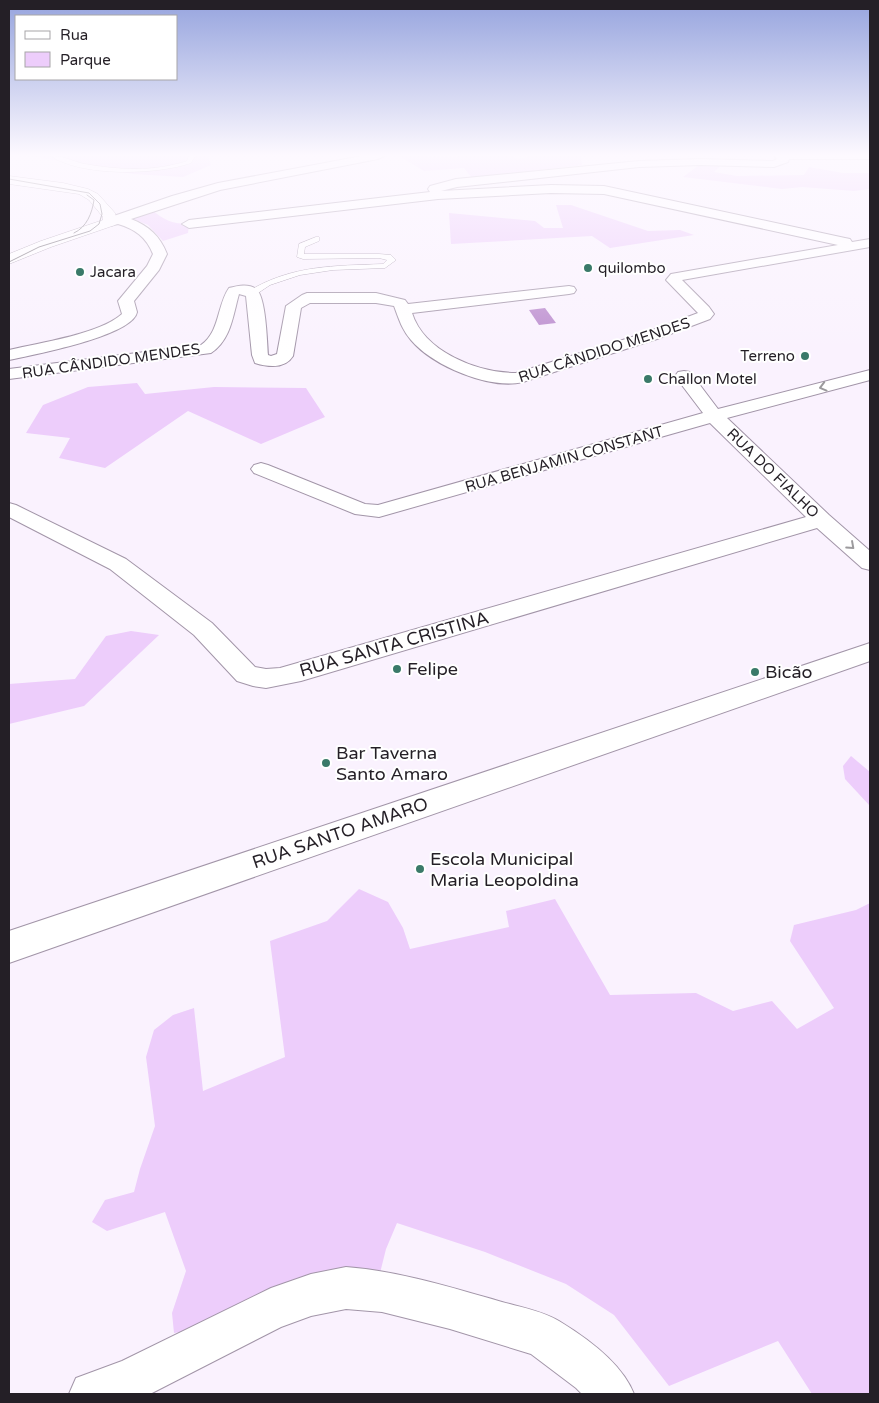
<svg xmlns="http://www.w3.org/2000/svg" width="879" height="1403" viewBox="0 0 879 1403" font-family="'Varela Round',sans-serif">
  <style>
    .green { fill: #edcdfb }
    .water { fill: #bb8cce }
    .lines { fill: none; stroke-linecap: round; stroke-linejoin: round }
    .lane-casing { stroke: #a295a8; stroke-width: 1 }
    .street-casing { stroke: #a295a8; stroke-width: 2 }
    .secondary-casing { stroke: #a295a8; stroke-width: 1 }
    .lane { fill: #fff; fill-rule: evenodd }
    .street { fill: #fff; fill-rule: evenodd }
    .secondary { fill: #fff; fill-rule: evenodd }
    .tram { stroke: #77717a; stroke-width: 1 }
    .oneway { stroke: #9c9a9d }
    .poi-dot { fill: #3a7a69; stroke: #fff; stroke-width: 2 }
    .labels { text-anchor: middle; stroke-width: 4; stroke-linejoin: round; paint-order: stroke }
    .far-poi-label { font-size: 15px; fill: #241f26; stroke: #fff; text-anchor: start }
    .far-street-label { font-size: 15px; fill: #241f26; stroke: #fff }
    .street-label { font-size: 18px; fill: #241f26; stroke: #fff }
    .poi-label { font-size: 18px; fill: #241f26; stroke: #fff; text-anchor: start }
  </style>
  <rect width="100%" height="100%" fill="#faf2fe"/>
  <!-- green -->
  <g class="green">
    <path d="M31 156H208L211 165 183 177 133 174Z"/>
    <path d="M399 156 458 157V156H510L518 159 532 156H581L582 165 472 178 464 168 424 171Z"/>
    <path d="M699 165 720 166 714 172 737 176 804 175 809 167 843 173H870V189L854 191 802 187 782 189 683 177Z"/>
    <path d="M556 205H571L648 231 680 230 694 235 610 248 592 236 451 244 449 213 535 221 544 228H563Z"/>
    <path d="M151 209C163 220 173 224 189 224L188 233 163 241 148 225 128 217Z"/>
    <path d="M137 383 145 394 214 387 306 388 325 417 261 444 188 411 105 468 59 458 70 438 26 433 43 405 88 387Z"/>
    <path d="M131 631 159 635 84 706 9 724V684L75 679 106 636Z"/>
    <path d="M851 756 870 772V806L845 779 843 766Z"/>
    <path d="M359 889 388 902 403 928 410 949 509 927 506 911 555 899 610 995 696 993 733 1011 772 1001 797 1029 834 1008 790 941 794 925 856 910 870 903 869 1394H812L778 1341 669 1386 614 1315 566 1284 485 1252 397 1223 386 1249 379 1277 192 1330 174 1333 172 1313 186 1271 165 1212 107 1231 92 1222 105 1200 134 1192 140 1169 155 1126 146 1057 154 1030 173 1015 194 1008 203 1091 285 1057 270 941 327 921Z"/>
  </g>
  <!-- water -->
  <path class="water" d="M545 308 556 323 539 325 529 310Z"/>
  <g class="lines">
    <defs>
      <g id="lane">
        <path d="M51 156C62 155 74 162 85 164 118 170 154 172 187 161L189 156H195L191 163C157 175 81 177 51 156Z"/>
        <path d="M316 237H319V241L305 247 304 254H379L391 255 396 260 385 268 333 270 300 275 270 285 255 295H249V291C292 265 334 266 383 264L387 260 379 258 303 259 297 257 299 244Z"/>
      </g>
      <g id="street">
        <path d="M362 156H384L378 159 220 190 131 219C149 226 160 236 167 254L159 270 134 301 137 312C133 336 32 355 9 360V350C39 343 100 334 122 314L118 301 147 266 153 254C146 237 135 229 118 224L110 226 105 225 103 222 105 219 172 196 218 183Z"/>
        <path d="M774 156H870V159H789L788 162 774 167 701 165 639 167 457 187 441 191 551 185 604 186 845 238 850 239 852 242 870 239V247L682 280 709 307 714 314 710 319 657 339 523 382C490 390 433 366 411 340 402 330 399 319 394 306L376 303H310L301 308 293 356C285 369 268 367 255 363L252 355 246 296 239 294C233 315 231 340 211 353L9 379V369L201 345C220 332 217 305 229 288 237 286 248 283 256 289 266 296 267 342 268 355L271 356 277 354 286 306 302 295 307 293H376L405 300 408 304 569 286 574 287 576 290 574 293 569 294 412 313C424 352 478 373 516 373L645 333 698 313 666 280 671 274 838 245 604 194 551 193 438 199 189 228 182 224 189 220 430 192 428 189 430 186 456 179 639 161 701 159 773 161 777 159Z"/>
        <path d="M870 370V380L727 418 829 515 870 551V570L862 568 817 528 301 681 266 688 253 686 237 681 194 635 110 569 9 517V503L16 505 126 559 212 623 255 667 266 669 280 668 806 517 710 423 379 517 355 514 254 473 251 469 254 465 261 463 268 465 365 504 378 505 703 413 675 376 678 372 684 371 690 372 718 409Z"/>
        <path d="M870 643V661L9 963V931Z"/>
        <path d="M346 1267C399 1271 450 1287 502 1302 520 1307 542 1311 559 1321 587 1338 622 1363 634 1394H582L576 1388 531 1354 450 1329 382 1312 346 1309 311 1316 281 1327 150 1394H69L76 1378 122 1361 271 1288 311 1274Z"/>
      </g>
      <path id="secondary" d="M9 176 63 183 88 189 98 194 115 213 117 222 115 225 51 247 9 264V254L41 241 103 220V217L89 200 79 194 9 184Z"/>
    </defs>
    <!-- lane casing -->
    <use href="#lane" class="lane-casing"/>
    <!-- street casing -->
    <use href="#street" class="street-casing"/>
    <!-- secondary casing -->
    <use href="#secondary" class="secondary-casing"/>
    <!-- lane -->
    <use href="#lane" class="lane"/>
    <!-- street -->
    <use href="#street" class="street"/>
    <!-- secondary -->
    <use href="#secondary" class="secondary"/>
    <!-- tram -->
    <g class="tram">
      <path d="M9 179 89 193 100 204 102 214 99 224 90 231 39 247 9 262"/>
      <path d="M74 233C87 227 92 213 94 200L87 195"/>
    </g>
  </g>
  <!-- one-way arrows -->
  <defs><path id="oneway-chevron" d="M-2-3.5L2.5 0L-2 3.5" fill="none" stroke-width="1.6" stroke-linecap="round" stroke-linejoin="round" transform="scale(1.25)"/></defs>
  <g class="oneway">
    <use href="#oneway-chevron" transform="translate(823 387) rotate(165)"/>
    <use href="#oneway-chevron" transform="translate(851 546) rotate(42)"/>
  </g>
  <!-- sky -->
  <linearGradient id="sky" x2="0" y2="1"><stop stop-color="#96a4de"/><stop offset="0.44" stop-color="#fdf9ff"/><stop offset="1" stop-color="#fdf9ff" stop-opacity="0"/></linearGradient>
  <rect width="879" height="352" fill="url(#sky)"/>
  <!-- markers -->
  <g class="poi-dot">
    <circle cx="588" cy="268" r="5"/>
    <circle cx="80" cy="272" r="5"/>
    <circle cx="805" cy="356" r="5"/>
    <circle cx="648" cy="379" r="5"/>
    <circle cx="397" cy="669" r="5"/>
    <circle cx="755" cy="672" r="5"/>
    <circle cx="326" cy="763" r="5"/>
    <circle cx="420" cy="869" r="5"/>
  </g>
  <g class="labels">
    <!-- far-poi labels -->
    <g class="far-poi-label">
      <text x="598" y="273">quilombo</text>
      <text x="90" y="277">Jacara</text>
      <text x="795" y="361" text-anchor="end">Terreno</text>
      <text x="658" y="384">Challon Motel</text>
    </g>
    <!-- far-street labels -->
    <g class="far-street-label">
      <text transform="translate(604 350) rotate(-18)" y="5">RUA CÂNDIDO MENDES</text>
      <text transform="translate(111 361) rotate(-8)" y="5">RUA CÂNDIDO MENDES</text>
      <text transform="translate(564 459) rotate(-16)" y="5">RUA BENJAMIN CONSTANT</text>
      <text transform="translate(773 473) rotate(44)" y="5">RUA DO FIALHO</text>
    </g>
    <!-- street labels -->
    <g class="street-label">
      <text transform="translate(394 644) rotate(-16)" y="6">RUA SANTA CRISTINA</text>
      <text transform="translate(340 833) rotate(-19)" y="6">RUA SANTO AMARO</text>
    </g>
    <!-- poi labels -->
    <g class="poi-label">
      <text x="407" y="675">Felipe</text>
      <text x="765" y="678">Bicão</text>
      <text x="336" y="759">Bar Taverna<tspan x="336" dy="21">Santo Amaro</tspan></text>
      <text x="430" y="865">Escola Municipal<tspan x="430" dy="21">Maria Leopoldina</tspan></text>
    </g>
  </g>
  <!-- border -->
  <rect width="879" height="1403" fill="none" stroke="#241f26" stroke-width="20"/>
  <!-- legend -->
  <rect x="15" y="15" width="162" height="65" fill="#ffffff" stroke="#a7a5a8"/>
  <rect x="25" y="31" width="25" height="8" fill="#ffffff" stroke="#a7a5a8"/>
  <text x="60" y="40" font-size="15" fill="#241f26">Rua</text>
  <rect x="25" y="52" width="25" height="15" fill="#edcdfb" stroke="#a7a5a8"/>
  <text x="60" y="65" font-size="15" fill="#241f26">Parque</text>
</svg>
